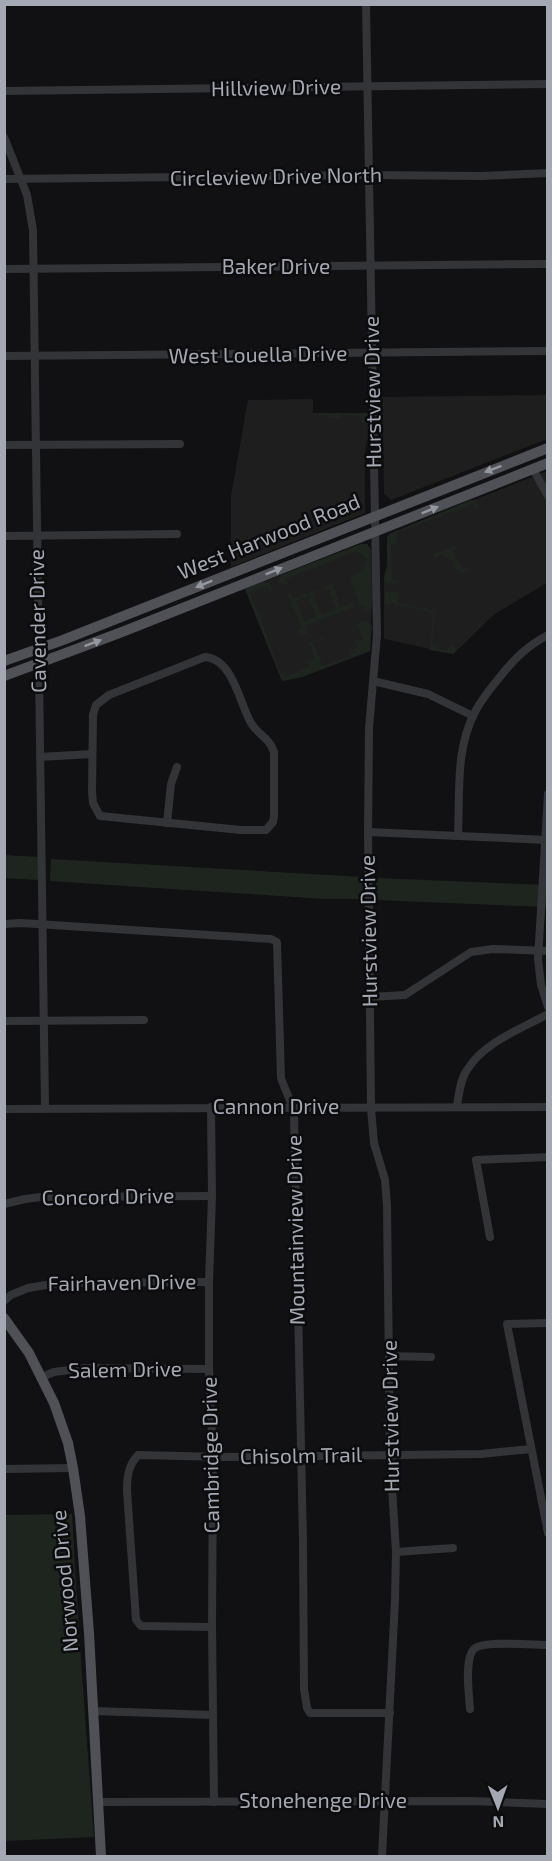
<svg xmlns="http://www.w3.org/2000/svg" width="552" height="1861" viewBox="0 0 552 1861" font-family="'Exo 2',sans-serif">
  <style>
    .built { fill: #1e1e1f }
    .green { fill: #1e251f }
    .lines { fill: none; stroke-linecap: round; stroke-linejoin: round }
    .minor { stroke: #333437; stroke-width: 8 }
    .major { stroke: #4f5156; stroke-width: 10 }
    .oneway { fill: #9397a0 }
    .labels { text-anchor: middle; stroke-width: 5; stroke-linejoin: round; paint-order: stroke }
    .street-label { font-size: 21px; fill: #a4a8b2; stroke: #0c0c0e }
  </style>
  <rect width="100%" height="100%" fill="#111113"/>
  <!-- built -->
  <g class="built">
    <path d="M547 395V439L391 500 384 494 382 397Z"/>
    <path d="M313 399V413H368V438L365 449V513L231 567V496L248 400Z"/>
    <path d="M547 471V583L494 614 453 654 384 639V579L387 566V537L389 534Z"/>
    <path d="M361 544H367L371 550 372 596 370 651 302 677 282 681 245 589Z"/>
  </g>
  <!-- green -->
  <g class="green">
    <path d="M313 413H368V421L362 423 361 417 342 414 340 419Z"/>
    <path d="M471 500 475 501 477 507H475L473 504 396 533 398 538 396 544H391L392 579 397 581 393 584 385 583 384 578 387 565V537L389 534Z"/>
    <path d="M361 544H367L371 550 372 607 366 612 363 605 360 606 350 577 363 571 367 559 362 554 354 552 291 577 286 579 287 584 280 585 278 582 281 575Z"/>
    <path d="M455 546V548L452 551 462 569 467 567 469 569 464 573 453 568 454 562 441 554 438 558 434 556V554Z"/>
    <path d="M264 581 270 584 272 591H270L267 586 251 592 252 600 258 612 269 609 259 613 280 673 285 671 287 676 310 667 308 662 315 659 309 643 323 637 324 639 313 643 318 656 322 659 320 660 322 666 351 656 350 651 357 647 353 638 358 641 363 639 357 624 366 620 372 626 370 651 302 677 282 681 245 589Z"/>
    <path d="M332 583 341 607 353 603 354 607 305 626 308 634 301 636 298 631 302 628 294 608H292L288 595H283L290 592 293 599 300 596 301 599 296 601 304 621 316 616 308 596 304 598 302 595 317 590 318 592 313 594 321 614 325 615 330 611 331 612 336 608 328 588 323 589 322 588Z"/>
    <path d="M536 589 494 614 453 654 430 650 433 613 391 603 390 605 386 604 384 602 386 592 397 591 399 593 397 603 425 609 429 606 428 610 435 611 432 643 437 645V649L446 651 449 646 453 645 456 649 458 648 479 627 477 622 481 625 494 613Z"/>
    <path d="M4 855 38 857V880L5 878Z"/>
    <path d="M51 859 363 877V899H325L50 881Z"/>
    <path d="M376 878 547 885V907L375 900Z"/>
    <path d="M72 1514 80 1646 94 1837 5 1841V1515Z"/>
  </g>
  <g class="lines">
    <!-- minor -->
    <g class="minor">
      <path d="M366 4 377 635 369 728 368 832 371 1108 374 1143 385 1180 387 1205 390 1455 396 1552 395 1600 382 1856"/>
      <path d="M4 91 548 84"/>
      <path d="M4 137 27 195 33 230 45 1109"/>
      <path d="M4 179 369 175 482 176 548 173"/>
      <path d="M4 269 548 264"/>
      <path d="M4 356 548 351"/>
      <path d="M4 445 180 444"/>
      <path d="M533 469 548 496"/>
      <path d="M4 536 177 534"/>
      <path d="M205 657C233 659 239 702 251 723 258 735 269 737 274 752V816L273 822 266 830H241L100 816 93 803 92 791 93 715 96 705 109 695Z"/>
      <path d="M373 681 428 694 473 716"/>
      <path d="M40 757 92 754"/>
      <path d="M548 794 538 959 541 985 548 1007"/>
      <path d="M167 823 171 784 177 767"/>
      <path d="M368 832 548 840"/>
      <path d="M458 836C460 796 455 749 475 712 481 700 490 689 499 678 514 659 527 646 548 635"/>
      <path d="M4 924 21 923 271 939 277 942 281 1078C285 1090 292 1102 294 1114L303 1542 304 1689 307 1708 310 1713H390"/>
      <path d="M370 997 405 995 471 952 493 949 548 951"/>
      <path d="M4 1021 144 1020"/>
      <path d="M457 1106C459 1094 460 1080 467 1070 484 1042 521 1029 548 1014"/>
      <path d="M211 1107 212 1196 209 1282V1369L213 1457 212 1627 214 1802"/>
      <path d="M4 1109 548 1107"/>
      <path d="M4 1204 25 1199 41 1197 212 1196"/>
      <path d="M490 1237 476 1160 548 1157"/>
      <path d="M4 1301 11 1295 28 1288 58 1283 209 1282"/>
      <path d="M548 1323 507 1324 548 1533"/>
      <path d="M389 1356 431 1357"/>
      <path d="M42 1377 54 1372 85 1368 209 1369"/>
      <path d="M4 1469 73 1468"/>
      <path d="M396 1552 453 1548"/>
      <path d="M212 1627 141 1626 136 1620 127 1491C127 1477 128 1466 138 1455L225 1457 481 1454 531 1449"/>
      <path d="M470 1709C469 1695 464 1659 474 1649 482 1640 534 1645 548 1645"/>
      <path d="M94 1711 213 1715"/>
      <path d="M99 1802 471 1801 548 1804"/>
    </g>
    <!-- major -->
    <g class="major">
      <path d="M4 661 63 640 548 448"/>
      <path d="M4 676 122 632 548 463"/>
      <path d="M4 1318 29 1353 54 1403 68 1443 73 1468 80 1516 89 1633 101 1856"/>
    </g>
  </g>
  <!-- one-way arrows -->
  <defs><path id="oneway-solid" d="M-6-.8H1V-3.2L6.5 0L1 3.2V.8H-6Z" transform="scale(1.5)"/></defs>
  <g class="oneway">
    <use href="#oneway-solid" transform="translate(493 469) rotate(159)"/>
    <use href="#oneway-solid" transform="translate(430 510) rotate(-22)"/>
    <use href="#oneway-solid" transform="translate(274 571) rotate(-22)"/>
    <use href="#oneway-solid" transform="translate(204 584) rotate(158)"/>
    <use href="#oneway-solid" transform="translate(93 643) rotate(-21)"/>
  </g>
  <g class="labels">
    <!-- street labels -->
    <g class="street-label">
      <text transform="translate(276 88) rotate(-1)" y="7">Hillview Drive</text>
      <text transform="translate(276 177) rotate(-1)" y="7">Circleview Drive North</text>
      <text x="276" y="274">Baker Drive</text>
      <text transform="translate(258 355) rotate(-1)" y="7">West Louella Drive</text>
      <text transform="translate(373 392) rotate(-91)" y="7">Hurstview Drive</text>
      <text transform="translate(269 537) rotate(-22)" y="7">West Harwood Road</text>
      <text transform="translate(38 621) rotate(-91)" y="7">Cavender Drive</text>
      <text transform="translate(369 931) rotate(-91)" y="7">Hurstview Drive</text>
      <text x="276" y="1114">Cannon Drive</text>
      <text transform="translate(108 1197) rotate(-1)" y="7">Concord Drive</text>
      <text transform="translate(296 1230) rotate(-91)" y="7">Mountainview Drive</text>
      <text transform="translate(122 1283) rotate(-1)" y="7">Fairhaven Drive</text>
      <text transform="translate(125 1370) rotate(-1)" y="7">Salem Drive</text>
      <text transform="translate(391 1416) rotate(-91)" y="7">Hurstview Drive</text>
      <text transform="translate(211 1455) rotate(-91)" y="7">Cambridge Drive</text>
      <text transform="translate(301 1456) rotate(-1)" y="7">Chisolm Trail</text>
      <text transform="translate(65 1581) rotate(-95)" y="7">Norwood Drive</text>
      <text x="323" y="1808">Stonehenge Drive</text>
    </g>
  </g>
  <!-- border -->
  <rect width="552" height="1861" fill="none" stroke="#a4a8b2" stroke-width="12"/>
  <!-- north arrow -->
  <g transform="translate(498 1807) rotate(179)" stroke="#0c0c0e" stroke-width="4.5" paint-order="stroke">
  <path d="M0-4.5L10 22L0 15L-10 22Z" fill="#a4a8b2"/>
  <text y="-9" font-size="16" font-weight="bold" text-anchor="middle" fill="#a4a8b2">N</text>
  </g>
</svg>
